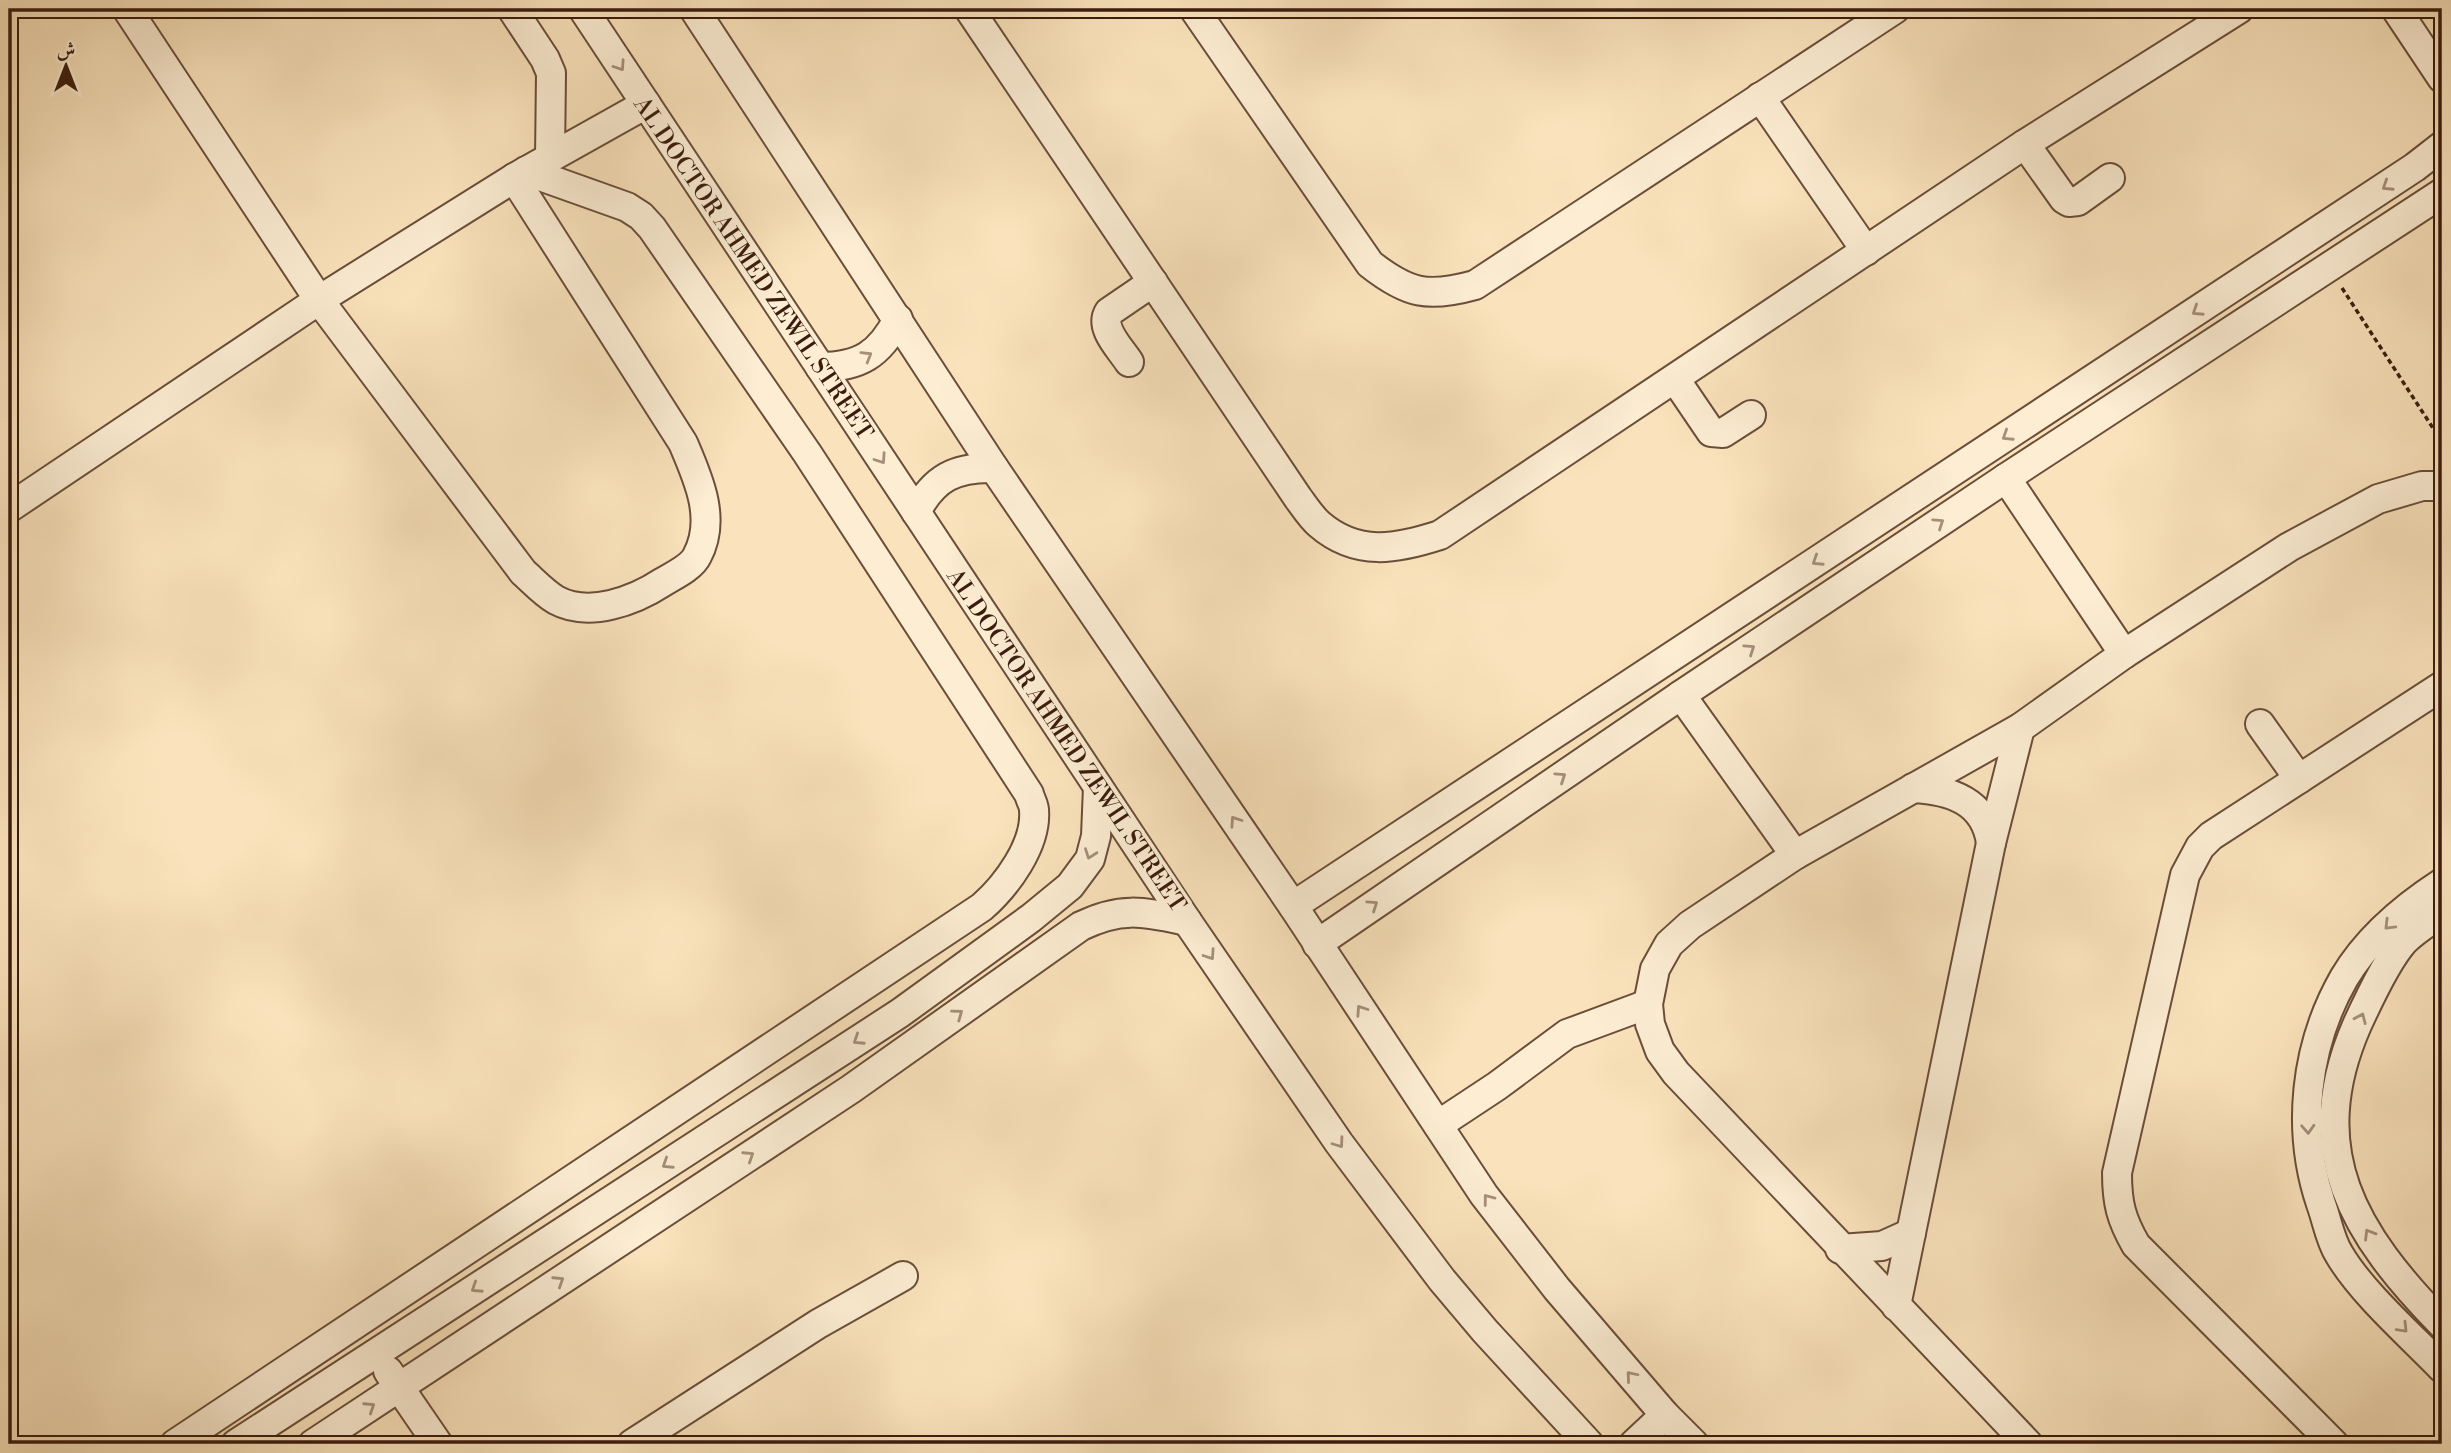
<svg xmlns="http://www.w3.org/2000/svg" width="2451" height="1453" viewBox="0 0 2451 1453" font-family="'Libre Bodoni',Amiri,serif">
  <style>
    .lines { fill: none; stroke-linecap: round; stroke-linejoin: round }
    .minor-casing { stroke: #6a4e3a; stroke-width: 32 }
    .path { stroke: #3a1c0f; stroke-width: 3.5; stroke-dasharray: 5 3.5; stroke-linecap: butt }
    .minor { stroke: #fcedd3; stroke-width: 28 }
    .oneway { stroke: #a58f7b }
    .labels { text-anchor: middle; stroke-width: 7; stroke-linejoin: round; paint-order: stroke }
    .street-label { font-size: 23px; fill: #3a1c0f; stroke: #fcedd3 }
  </style>
  <rect width="100%" height="100%" fill="#fae3bc"/>
  <filter id="stains"><feTurbulence type="fractalNoise" baseFrequency=".00286" numOctaves="4"/><feColorMatrix values="0 0 0 0 .2 0 0 0 0 .09 0 0 0 0 .02 0 0 0 .5 -.17"/></filter>
  <radialGradient id="worn" r=".72"><stop offset=".6" stop-color="#630" stop-opacity="0"/><stop offset="1" stop-color="#630" stop-opacity=".3"/></radialGradient>
  <g class="lines">
    <defs>
      <g id="minor">
        <path d="M127 9 319 300 523 572C533 581 544 593 556 600 589 618 634 601 663 582 673 576 692 567 697 556 717 519 698 478 683 443L514 178"/>
        <path d="M512 9 545 59 551 73 550 158"/>
        <path d="M583 9 1187 921 1339 1143 1442 1280 1485 1331 1589 1444"/>
        <path d="M694 9 994 468 1293 906 1484 1195 1557 1289 1665 1415 1694 1444"/>
        <path d="M969 9 1298 498C1304 506 1311 517 1319 524 1357 557 1397 549 1440 535L2025 144 2239 9"/>
        <path d="M1194 9 1370 264C1408 294 1428 298 1475 285L1895 9"/>
        <path d="M2396 9 2442 78"/>
        <path d="M1760 97 1866 251"/>
        <path d="M2025 144 2064 199 2069 202 2078 201 2110 178"/>
        <path d="M1129 362C1120 348 1099 328 1109 312L1153 282"/>
        <path d="M820 367C860 367 880 354 898 319"/>
        <path d="M1675 379 1711 432 1723 433 1751 415"/>
        <path d="M2006 478 2124 654"/>
        <path d="M9 508 319 300 514 178 646 104"/>
        <path d="M916 512C934 478 955 467 994 468"/>
        <path d="M1681 695 1795 855"/>
        <path d="M2260 724 2299 779"/>
        <path d="M1913 788C1951 790 1985 801 1991 843"/>
        <path d="M2442 883C2405 907 2367 939 2344 978 2305 1046 2296 1130 2321 1204 2327 1220 2330 1240 2339 1254 2361 1292 2411 1336 2442 1368"/>
        <path d="M1293 906 2415 167 2442 146"/>
        <path d="M2442 912C2430 921 2415 930 2404 941 2388 959 2367 1003 2357 1025 2302 1151 2354 1234 2442 1324"/>
        <path d="M1317 944 1681 695 2006 478 2442 193"/>
        <path d="M1438 1125 1497 1086 1567 1034 1648 1004"/>
        <path d="M1840 1249 1882 1246 1911 1233"/>
        <path d="M1896 1306 1991 843 2020 728"/>
        <path d="M388 1371 438 1444"/>
        <path d="M175 1444 982 907C1006 886 1037 845 1034 810 1034 805 1030 799 1029 794L807 453 652 228 641 216 627 207 526 171"/>
        <path d="M236 1444 900 1013 1031 918 1070 886 1090 859 1096 836 1098 787"/>
        <path d="M313 1444 851 1089 1081 926C1122 906 1144 912 1187 921"/>
        <path d="M632 1444 818 1324 903 1276"/>
        <path d="M1634 1444 1665 1415"/>
        <path d="M2028 1444 1676 1073 1660 1051 1650 1024 1648 1004 1655 969 1669 944 1690 925 1795 855 2020 728 2124 654 2289 547 2378 499 2422 486H2442"/>
        <path d="M2334 1444 2136 1245C2121 1219 2117 1203 2117 1173L2185 875 2200 847 2211 836 2442 686"/>
      </g>
    </defs>
    <!-- minor casing -->
    <use href="#minor" class="minor-casing"/>
    <!-- path -->
    <path class="path" d="M2342 288 2442 442"/>
    <!-- minor -->
    <use href="#minor" class="minor"/>
  </g>
  <!-- one-way arrows -->
  <defs><path id="oneway-chevron" d="M-2-3.5L2.5 0L-2 3.5" fill="none" stroke-width="1.6" stroke-linecap="round" stroke-linejoin="round" transform="scale(1.75)"/></defs>
  <g class="oneway">
    <use href="#oneway-chevron" transform="translate(620 66) rotate(56)"/>
    <use href="#oneway-chevron" transform="translate(2387 186) rotate(147)"/>
    <use href="#oneway-chevron" transform="translate(2197 311) rotate(147)"/>
    <use href="#oneway-chevron" transform="translate(867 356) rotate(-31)"/>
    <use href="#oneway-chevron" transform="translate(2007 436) rotate(147)"/>
    <use href="#oneway-chevron" transform="translate(881 459) rotate(56)"/>
    <use href="#oneway-chevron" transform="translate(1939 523) rotate(-34)"/>
    <use href="#oneway-chevron" transform="translate(1817 561) rotate(147)"/>
    <use href="#oneway-chevron" transform="translate(1750 649) rotate(-34)"/>
    <use href="#oneway-chevron" transform="translate(1561 777) rotate(-34)"/>
    <use href="#oneway-chevron" transform="translate(1235 821) rotate(-124)"/>
    <use href="#oneway-chevron" transform="translate(1090 854) rotate(110)"/>
    <use href="#oneway-chevron" transform="translate(1373 905) rotate(-34)"/>
    <use href="#oneway-chevron" transform="translate(2389 925) rotate(135)"/>
    <use href="#oneway-chevron" transform="translate(1210 955) rotate(56)"/>
    <use href="#oneway-chevron" transform="translate(1361 1010) rotate(-124)"/>
    <use href="#oneway-chevron" transform="translate(958 1014) rotate(-36)"/>
    <use href="#oneway-chevron" transform="translate(2361 1018) rotate(-66)"/>
    <use href="#oneway-chevron" transform="translate(858 1040) rotate(147)"/>
    <use href="#oneway-chevron" transform="translate(2308 1129) rotate(87)"/>
    <use href="#oneway-chevron" transform="translate(1339 1143) rotate(54)"/>
    <use href="#oneway-chevron" transform="translate(749 1156) rotate(-33)"/>
    <use href="#oneway-chevron" transform="translate(667 1164) rotate(147)"/>
    <use href="#oneway-chevron" transform="translate(1488 1199) rotate(-127)"/>
    <use href="#oneway-chevron" transform="translate(2369 1234) rotate(-121)"/>
    <use href="#oneway-chevron" transform="translate(559 1281) rotate(-33)"/>
    <use href="#oneway-chevron" transform="translate(476 1288) rotate(147)"/>
    <use href="#oneway-chevron" transform="translate(2403 1328) rotate(46)"/>
    <use href="#oneway-chevron" transform="translate(1631 1376) rotate(-130)"/>
    <use href="#oneway-chevron" transform="translate(370 1407) rotate(-33)"/>
  </g>
  <g class="labels">
    <!-- street labels -->
    <g class="street-label">
      <text transform="translate(754 268) rotate(56)" y="8">AL DOCTOR AHMED ZEWIL STREET</text>
      <text transform="translate(1067 740) rotate(56)" y="8">AL DOCTOR AHMED ZEWIL STREET</text>
    </g>
  </g>
  <!-- margin -->
  <rect width="2451" height="1453" fill="none" stroke="#fae3bc" stroke-width="35"/>
  <rect x="10" y="10" width="2430" height="1432" fill="none" stroke="#3a1c0f" stroke-width="3.5"/>
  <rect x="18" y="18" width="2416" height="1418" fill="none" stroke="#3a1c0f" stroke-width="2"/>
  <!-- north arrow -->
  <g transform="translate(66 66)" stroke="#fcedd3" stroke-width="5" paint-order="stroke">
  <path d="M0-5L12 26L0 18L-12 26Z" fill="#3a1c0f"/>
  <text y="-10" font-size="19" font-weight="bold" text-anchor="middle" fill="#3a1c0f">ش</text>
  </g>
  <rect width="100%" height="100%" filter="url(#stains)"/>
  <rect width="100%" height="100%" fill="url(#worn)"/>
</svg>
